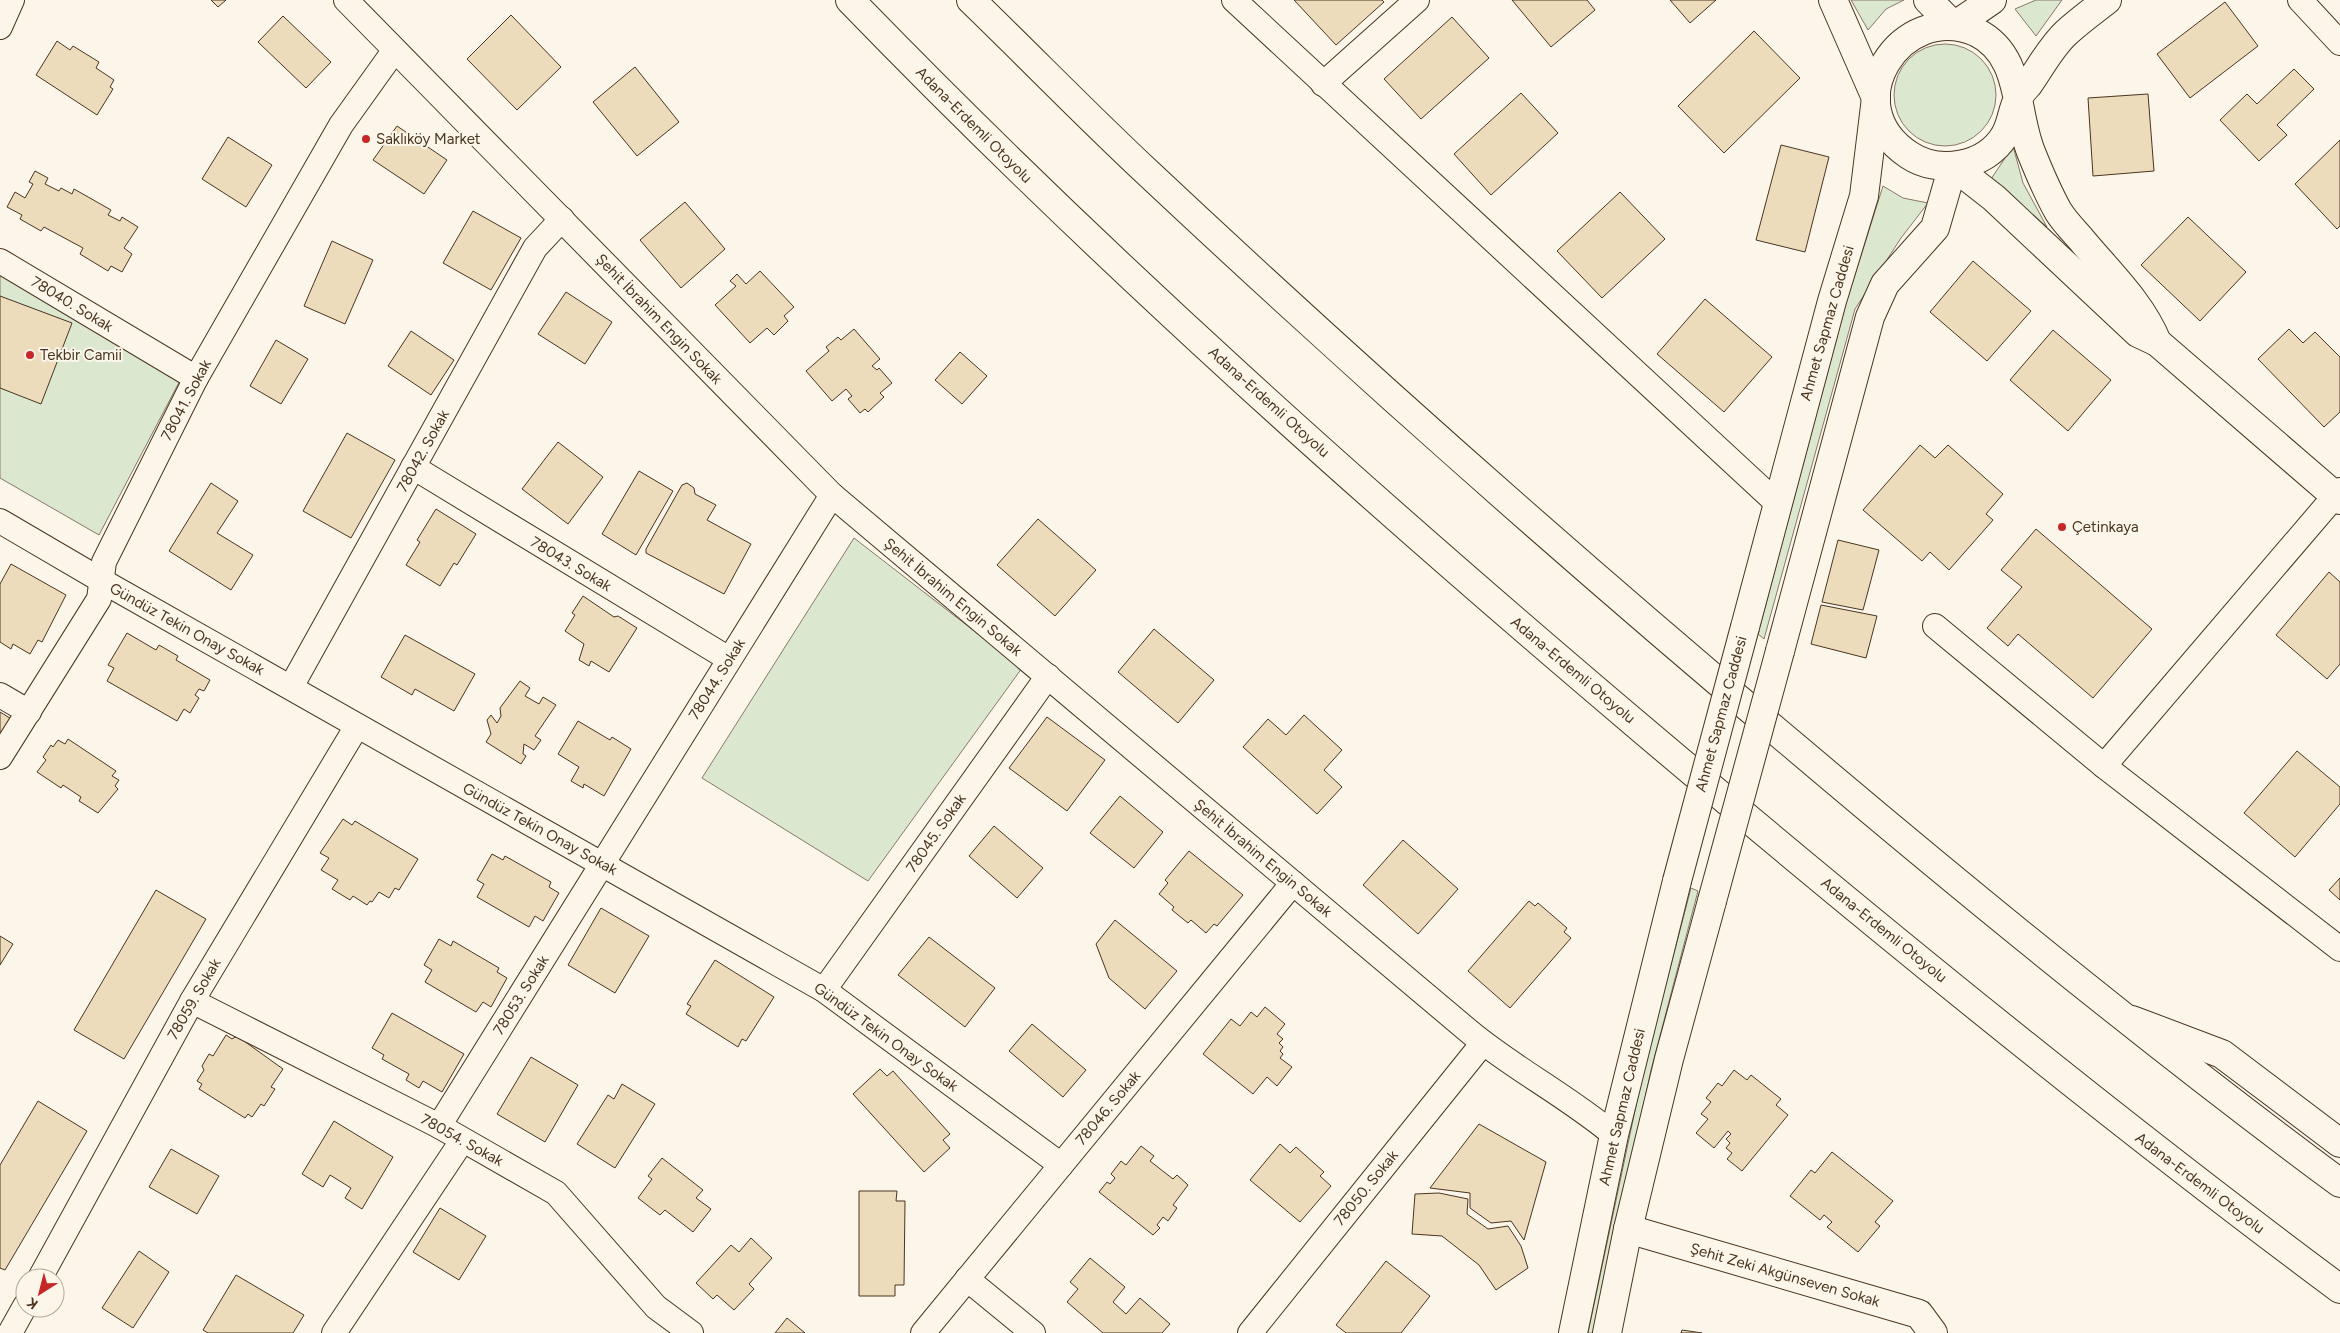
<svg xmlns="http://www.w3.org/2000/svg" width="2340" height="1333" viewBox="0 0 2340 1333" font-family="Figtree,sans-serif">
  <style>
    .green { fill: #dce7d0; stroke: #887966 }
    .building { fill: #ecdcbc; stroke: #4a3520 }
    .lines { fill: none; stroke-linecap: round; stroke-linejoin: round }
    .street-casing { stroke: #4a3520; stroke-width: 26 }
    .secondary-casing { stroke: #4a3520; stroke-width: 30 }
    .primary-casing { stroke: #4a3520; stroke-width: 30 }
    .highway-casing { stroke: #4a3520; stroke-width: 30 }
    .street { stroke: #fbf6e9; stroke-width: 24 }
    .secondary { stroke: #fbf6e9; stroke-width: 28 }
    .primary { stroke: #fbf6e9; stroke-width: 28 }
    .highway { stroke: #fbf6e9; stroke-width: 28 }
    .secondary-bridge-casing { stroke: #4a3520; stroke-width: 30; stroke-linecap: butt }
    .secondary-bridge { stroke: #fbf6e9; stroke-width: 28 }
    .poi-dot { fill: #c62828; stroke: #fbf6e9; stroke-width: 2 }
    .labels { text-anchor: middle; stroke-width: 4; stroke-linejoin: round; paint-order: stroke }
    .street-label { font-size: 15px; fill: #4a3520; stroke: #fbf6e9 }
    .poi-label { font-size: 15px; fill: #4a3520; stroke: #fbf6e9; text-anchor: start }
  </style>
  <rect width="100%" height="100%" fill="#fbf6e9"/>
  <!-- green -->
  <g class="green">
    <path d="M1851 0H1904L1886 9 1868 30Z"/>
    <path d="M2036 0H2062L2036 36 2015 9Z"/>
    <circle cx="1945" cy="95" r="51"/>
    <path d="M2013 146 2023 183 2047 227 1991 179Z"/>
    <path d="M1883 186 1903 198 1928 203 1901 238 1855 309 1764 639 1758 634 1846 303Z"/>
    <path d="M0 269 185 371 99 535 0 478Z"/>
    <path d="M854 538 1022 668 868 881 702 778Z"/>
    <path d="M1691 888 1698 891 1651 1070 1596 1333H1588L1644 1068Z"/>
  </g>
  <!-- building -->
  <g class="building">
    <path d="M211 0H226L218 7Z"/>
    <path d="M1294 0H1382L1384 2 1336 45Z"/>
    <path d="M1512 0H1587L1595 10 1551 47Z"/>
    <path d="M1670 0H1716L1690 23Z"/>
    <path d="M2225 2 2258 46 2190 98 2157 54Z"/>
    <path d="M511 15 561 67 517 110 467 59Z"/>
    <path d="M283 16 331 62 306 88 258 42Z"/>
    <path d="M1452 17 1489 58 1421 119 1384 79Z"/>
    <path d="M1754 31 1800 78 1724 153 1678 106Z"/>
    <path d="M57 41 70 50 73 46 99 62 96 68 114 80 110 87 113 89 97 115 36 75Z"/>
    <path d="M635 67 679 122 637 156 593 102Z"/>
    <path d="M2294 69 2314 89 2277 125 2287 135 2259 161 2220 120 2247 94 2257 104Z"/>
    <path d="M1521 93 1558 133 1491 195 1454 154Z"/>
    <path d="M2148 94 2154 171 2093 176 2088 98Z"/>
    <path d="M397 126 447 160 424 194 373 160Z"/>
    <path d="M228 137 272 165 246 207 202 179Z"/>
    <path d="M2340 140V226L2337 229 2295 184Z"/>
    <path d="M1781 145 1829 157 1805 252 1756 240Z"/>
    <path d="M35 171 48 178 45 184 59 191 61 188 72 194 74 189 111 210 108 215 120 221 122 217 138 227 124 248 132 254 122 272 111 266 108 271 80 254 83 248 44 227 41 231 20 219 22 215 7 207 15 192 25 198 33 184 29 182Z"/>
    <path d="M1620 192 1665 239 1602 298 1557 251Z"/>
    <path d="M685 202 725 249 681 288 640 240Z"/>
    <path d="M473 211 521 238 491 290 443 263Z"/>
    <path d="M2188 217 2246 272 2200 321 2141 265Z"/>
    <path d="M332 241 373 260 345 324 304 306Z"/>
    <path d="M1973 261 2031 311 1987 361 1930 312Z"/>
    <path d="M760 271 794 307 784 316 788 321 774 335 767 328 750 343 715 305 736 286 730 281 737 274 746 284Z"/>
    <path d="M566 292 612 322 585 364 538 334Z"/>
    <path d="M0 296 72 323 41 404 0 388Z"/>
    <path d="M1705 299 1772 357 1724 412 1657 354Z"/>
    <path d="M854 329 880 359 872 366 877 370 879 368 892 383 880 393 884 397 868 412 865 409 860 413 848 399 852 396 846 389 832 401 806 371 829 351 826 347 838 337 841 340Z"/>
    <path d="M2289 329 2303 343 2315 332 2340 357V412L2324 427 2258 359Z"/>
    <path d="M2053 330 2111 380 2068 431 2010 380Z"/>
    <path d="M411 331 454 360 431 395 388 366Z"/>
    <path d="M276 340 308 359 281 404 250 386Z"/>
    <path d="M960 352 987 376 962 404 935 380Z"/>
    <path d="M347 433 395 460 351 538 303 511Z"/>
    <path d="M558 442 603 477 568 524 522 489Z"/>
    <path d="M1920 445 1935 458 1948 445 2003 494 1986 514 1993 520 1949 570 1930 552 1922 561 1863 510Z"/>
    <path d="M639 471 673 491 636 555 602 534Z"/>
    <path d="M211 483 238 501 217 533 253 555 231 590 169 551Z"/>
    <path d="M687 483 694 488 695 494 716 505 707 520 751 544 724 594 646 553V549L682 485Z"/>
    <path d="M436 509 476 534 457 565 454 563 440 586 406 565 420 542 417 540Z"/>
    <path d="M1038 519 1096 570 1055 616 997 565Z"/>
    <path d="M2036 529 2152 629 2093 698 2018 634 2008 646 1987 628 2022 587 2001 570Z"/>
    <path d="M1838 540 1879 550 1863 610 1822 602Z"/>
    <path d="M11 564 66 595 42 642 38 640 30 654 13 644 11 649 0 642V584Z"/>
    <path d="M2329 572 2340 582V664L2327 679 2276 635Z"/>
    <path d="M583 596 614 617 618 616 637 628 609 672 591 661 589 666 579 660 584 644 565 631 575 615 572 613Z"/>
    <path d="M1821 605 1877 616 1866 658 1811 644Z"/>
    <path d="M1154 629 1214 680 1178 723 1118 672Z"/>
    <path d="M127 633 156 650 159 645 178 656 176 660 210 680 204 691 199 689 195 695 199 698 190 713 184 709 177 721 107 681 114 668 108 665Z"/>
    <path d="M405 635 475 674 454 711 415 689 412 695 381 677Z"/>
    <path d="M520 681 530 688 525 696 539 704 543 697 556 705 535 736 541 740 534 750 524 744 523 754 526 756 521 764 486 742 491 734 487 720 491 715 497 723 501 716 500 708Z"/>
    <path d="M0 712 13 720 0 741Z"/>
    <path d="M1304 715 1342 750 1324 770 1342 787 1317 814 1243 747 1268 719 1286 735Z"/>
    <path d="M1047 717 1105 760 1067 811 1009 768Z"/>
    <path d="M578 721 610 740 612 737 631 749 604 796 584 784 583 788 571 781 579 767 558 754Z"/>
    <path d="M68 739 116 771 112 776 119 780 115 786 118 789 98 813 79 801 81 797 63 785 61 788 37 772 46 760 43 757 51 745 53 747 58 740 65 744Z"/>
    <path d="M2297 751 2340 787V804L2295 857 2244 813Z"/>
    <path d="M1120 796 1163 832 1134 868 1090 833Z"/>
    <path d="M343 819 352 825 355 821 418 859 399 890 395 888 389 898 379 892 372 902 370 901 367 905 353 896 350 900 332 889 338 880 321 870 329 858 320 853Z"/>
    <path d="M994 826 1043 868 1017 898 969 856Z"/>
    <path d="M1403 840 1458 889 1418 934 1363 885Z"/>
    <path d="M1189 851 1243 895 1217 926 1214 924 1206 933 1191 920 1188 923 1172 910 1174 907 1159 894 1168 883 1165 880Z"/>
    <path d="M492 854 503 860 505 856 551 882 549 887 559 893 543 921 535 916 529 927 477 897 484 884 477 880Z"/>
    <path d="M2340 878V900L2329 890Z"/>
    <path d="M156 890 206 919 124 1059 74 1030Z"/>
    <path d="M1529 901 1535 906 1538 903 1567 928 1564 932 1571 938 1510 1008 1468 971Z"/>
    <path d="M601 908 649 936 615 993 568 965Z"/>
    <path d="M1115 920 1177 971 1145 1009 1109 978 1096 944Z"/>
    <path d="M0 936 13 944 0 965Z"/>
    <path d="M929 937 995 988 965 1027 898 975Z"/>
    <path d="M439 939 451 946 453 941 499 968 497 972 507 978 491 1007 483 1002 476 1012 425 982 432 970 424 965Z"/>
    <path d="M715 960 774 997 746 1041 742 1039 738 1047 686 1014 691 1006 687 1004Z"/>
    <path d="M1265 1007 1285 1024 1277 1034 1283 1039 1279 1043 1283 1047 1280 1051 1283 1054 1280 1058 1292 1067 1277 1086 1267 1077 1253 1094 1203 1054 1231 1019 1240 1026 1251 1012 1257 1017Z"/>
    <path d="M392 1013 464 1054 442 1092 423 1081 419 1088 406 1080 409 1074 382 1059 384 1055 372 1048Z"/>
    <path d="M1032 1024 1086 1070 1063 1097 1009 1051Z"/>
    <path d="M226 1035 232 1039 237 1036 283 1069 271 1087 275 1089 264 1106 261 1104 252 1117 248 1114 245 1118 199 1089 202 1084 197 1081 204 1070 202 1066 209 1054 213 1056Z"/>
    <path d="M531 1057 578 1085 545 1142 497 1114Z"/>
    <path d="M880 1069 887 1076 893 1071 950 1134 943 1140 950 1148 924 1172 853 1094Z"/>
    <path d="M1734 1070 1747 1080 1751 1075 1781 1099 1776 1105 1788 1115 1742 1171 1727 1159 1732 1153 1726 1148 1730 1143 1726 1139 1731 1134 1728 1131 1714 1148 1696 1133 1708 1119 1701 1114 1711 1102 1706 1098 1718 1083 1722 1086Z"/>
    <path d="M622 1084 655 1104 615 1168 577 1144 608 1095 614 1099Z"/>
    <path d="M38 1101 87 1131 5 1270 0 1268V1165Z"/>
    <path d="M334 1121 393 1157 362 1209 345 1198 351 1188 330 1175 323 1187 302 1174Z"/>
    <path d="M1479 1124 1546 1162 1524 1240 1511 1221 1491 1223 1470 1208V1193L1430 1188Z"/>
    <path d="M1280 1144 1290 1153 1296 1147 1324 1172 1320 1176 1331 1186 1300 1222 1250 1180Z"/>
    <path d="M1141 1146 1154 1156 1150 1161 1173 1179 1177 1175 1188 1185 1173 1205 1177 1208 1168 1221 1163 1217 1157 1225 1160 1228 1153 1235 1099 1192 1107 1182 1110 1184 1115 1178 1111 1174 1121 1161 1126 1165Z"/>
    <path d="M171 1149 219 1176 197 1214 149 1187Z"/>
    <path d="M1832 1152 1893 1201 1875 1222 1880 1226 1858 1252 1827 1227 1832 1222 1824 1215 1820 1220 1790 1196 1811 1170 1815 1173Z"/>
    <path d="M662 1158 703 1190 696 1198 711 1209 693 1232 665 1210 660 1215 638 1198 652 1179 648 1176Z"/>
    <path d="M859 1191H897L896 1201H905L904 1285H895V1296H859Z"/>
    <path d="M1439 1193 1468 1199 1467 1214 1488 1229 1508 1226 1521 1246 1528 1268 1496 1290 1479 1265 1442 1236 1412 1234 1415 1194Z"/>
    <path d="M440 1208 486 1236 459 1280 413 1252Z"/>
    <path d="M751 1238 772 1258 749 1284 754 1289 734 1310 717 1295 713 1299 696 1283 731 1245 739 1252Z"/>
    <path d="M139 1251 169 1272 133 1328 102 1308Z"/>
    <path d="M1090 1258 1125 1287 1113 1302 1126 1314 1140 1298 1170 1324 1162 1333H1103L1067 1302 1078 1289 1070 1282Z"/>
    <path d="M1386 1261 1430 1296 1401 1333H1346L1336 1325Z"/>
    <path d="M236 1275 304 1315 293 1333H208L203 1330Z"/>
    <path d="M787 1318 805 1333H775Z"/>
    <path d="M1682 1330 1702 1333H1681Z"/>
  </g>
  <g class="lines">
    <defs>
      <g id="street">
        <path d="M346 0 832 495 1471 1033C1516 1070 1569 1097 1614 1135"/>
        <path d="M1234 0 1778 504"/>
        <path d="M2300 0 2340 43"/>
        <path d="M0 27 12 0"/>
        <path d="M1323 84 1417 0"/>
        <path d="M0 261 196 378"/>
        <path d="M413 467 729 659"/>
        <path d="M0 521 111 586 824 990 1061 1165"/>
        <path d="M1935 626 2104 766 2340 949"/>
        <path d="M291 687 535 248 562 219"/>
        <path d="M0 695 29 712"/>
        <path d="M0 757 99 599 104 562 196 378 341 125 394 51"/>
        <path d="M2104 766 2340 490"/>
        <path d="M824 990 1048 676"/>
        <path d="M192 1001 439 1126 556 1193 656 1307 691 1333"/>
        <path d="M439 1126 832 495"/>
        <path d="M40 1278 192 1001 357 726"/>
        <path d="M967 1279 1033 1333"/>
        <path d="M10 1333 25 1306"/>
        <path d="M334 1333 462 1141"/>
        <path d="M923 1333 1293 883"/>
        <path d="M1250 1333 1483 1043"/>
      </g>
      <g id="secondary">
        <path d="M1928 0 1954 26"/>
        <path d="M2107 0C2093 11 2079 21 2066 33 2051 47 2040 68 2028 85 2024 89 2020 94 2018 99 2012 110 2012 123 2005 135 1986 167 1939 175 1909 155 1833 105 1901 0 1976 32 2023 55 2014 110 2031 152 2039 172 2048 193 2058 211 2064 221 2073 230 2080 238 2107 271 2141 302 2157 342"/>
        <path d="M1954 26 1992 0"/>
        <path d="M1953 166 1994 198 2138 333 2157 342 2340 500"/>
        <path d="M1745 627 1832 301 1864 196 1876 98 1833 0"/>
        <path d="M1780 651 1870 317 1885 284 1935 228 1953 166"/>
        <path d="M1628 1229 1919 1314 1933 1333"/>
        <path d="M1573 1333 1614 1135 1677 881"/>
        <path d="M1607 1333 1628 1229 1669 1059 1712 901"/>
      </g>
      <path id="primary" d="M2132 1020 2222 1054 2340 1143"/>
      <g id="highway">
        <path d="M850 0C1101 259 1370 499 1644 731 1871 923 2102 1112 2340 1289"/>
        <path d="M971 0C1030 57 1087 116 1147 172 1359 371 1577 564 1800 751 1976 900 2155 1046 2340 1183"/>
      </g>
    </defs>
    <!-- street casing -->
    <use href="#street" class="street-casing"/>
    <!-- secondary casing -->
    <use href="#secondary" class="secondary-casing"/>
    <!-- primary casing -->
    <use href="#primary" class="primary-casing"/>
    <!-- highway casing -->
    <use href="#highway" class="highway-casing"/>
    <!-- street -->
    <use href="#street" class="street"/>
    <!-- secondary -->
    <use href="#secondary" class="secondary"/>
    <!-- primary -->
    <use href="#primary" class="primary"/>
    <!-- highway -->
    <use href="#highway" class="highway"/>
    <defs>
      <g id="secondary-bridge">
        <path d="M1677 881 1745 627"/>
        <path d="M1712 901 1780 651"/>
      </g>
    </defs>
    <!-- secondary-bridge casing -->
    <use href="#secondary-bridge" class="secondary-bridge-casing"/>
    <!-- secondary-bridge -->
    <use href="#secondary-bridge" class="secondary-bridge"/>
  </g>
  <!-- markers -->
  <g class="poi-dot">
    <circle cx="366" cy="139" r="5"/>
    <circle cx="30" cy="355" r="5"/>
    <circle cx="2062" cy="527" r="5"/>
  </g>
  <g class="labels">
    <!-- street labels -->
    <g class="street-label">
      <text transform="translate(974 125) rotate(45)" y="5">Adana-Erdemli Otoyolu</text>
      <text transform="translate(72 304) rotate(31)" y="5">78040. Sokak</text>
      <text transform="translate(659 319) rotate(46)" y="5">Şehit İbrahim Engin Sokak</text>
      <text transform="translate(1827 323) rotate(-74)" y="5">Ahmet Sapmaz Caddesi</text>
      <text transform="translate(186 400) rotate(-62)" y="5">78041. Sokak</text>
      <text transform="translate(1269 402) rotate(42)" y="5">Adana-Erdemli Otoyolu</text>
      <text transform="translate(423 451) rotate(-61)" y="5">78042. Sokak</text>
      <text transform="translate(571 564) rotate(31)" y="5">78043. Sokak</text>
      <text transform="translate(953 597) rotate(40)" y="5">Şehit İbrahim Engin Sokak</text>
      <text transform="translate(187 629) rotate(29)" y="5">Gündüz Tekin Onay Sokak</text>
      <text transform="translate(1573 670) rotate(40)" y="5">Adana-Erdemli Otoyolu</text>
      <text transform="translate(717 679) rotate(-58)" y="5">78044. Sokak</text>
      <text transform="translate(1721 714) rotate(-75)" y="5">Ahmet Sapmaz Caddesi</text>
      <text transform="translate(540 829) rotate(29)" y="5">Gündüz Tekin Onay Sokak</text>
      <text transform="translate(936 833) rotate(-55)" y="5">78045. Sokak</text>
      <text transform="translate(1263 858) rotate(40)" y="5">Şehit İbrahim Engin Sokak</text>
      <text transform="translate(1884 930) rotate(39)" y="5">Adana-Erdemli Otoyolu</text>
      <text transform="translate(521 995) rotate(-58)" y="5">78053. Sokak</text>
      <text transform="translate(194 999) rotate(-60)" y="5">78059. Sokak</text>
      <text transform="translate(886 1037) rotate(36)" y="5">Gündüz Tekin Onay Sokak</text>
      <text transform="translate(1622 1107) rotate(-77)" y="5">Ahmet Sapmaz Caddesi</text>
      <text transform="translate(1108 1108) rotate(-50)" y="5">78046. Sokak</text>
      <text transform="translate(462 1140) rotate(29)" y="5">78054. Sokak</text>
      <text transform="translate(2200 1183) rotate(37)" y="5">Adana-Erdemli Otoyolu</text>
      <text transform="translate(1366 1188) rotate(-51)" y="5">78050. Sokak</text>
      <text transform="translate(1785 1275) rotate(16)" y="5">Şehit Zeki Akgünseven Sokak</text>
    </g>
    <!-- poi labels -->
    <g class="poi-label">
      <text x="376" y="144">Saklıköy Market</text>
      <text x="40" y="360">Tekbir Camii</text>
      <text x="2072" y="532">Çetinkaya</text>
    </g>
  </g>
  <!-- north arrow -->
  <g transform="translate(40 1293) rotate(216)"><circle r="24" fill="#fbf6e9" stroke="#b4a999"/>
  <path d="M0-4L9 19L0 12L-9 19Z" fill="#c62828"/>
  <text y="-8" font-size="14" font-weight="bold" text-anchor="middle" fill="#4a3520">K</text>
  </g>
</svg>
